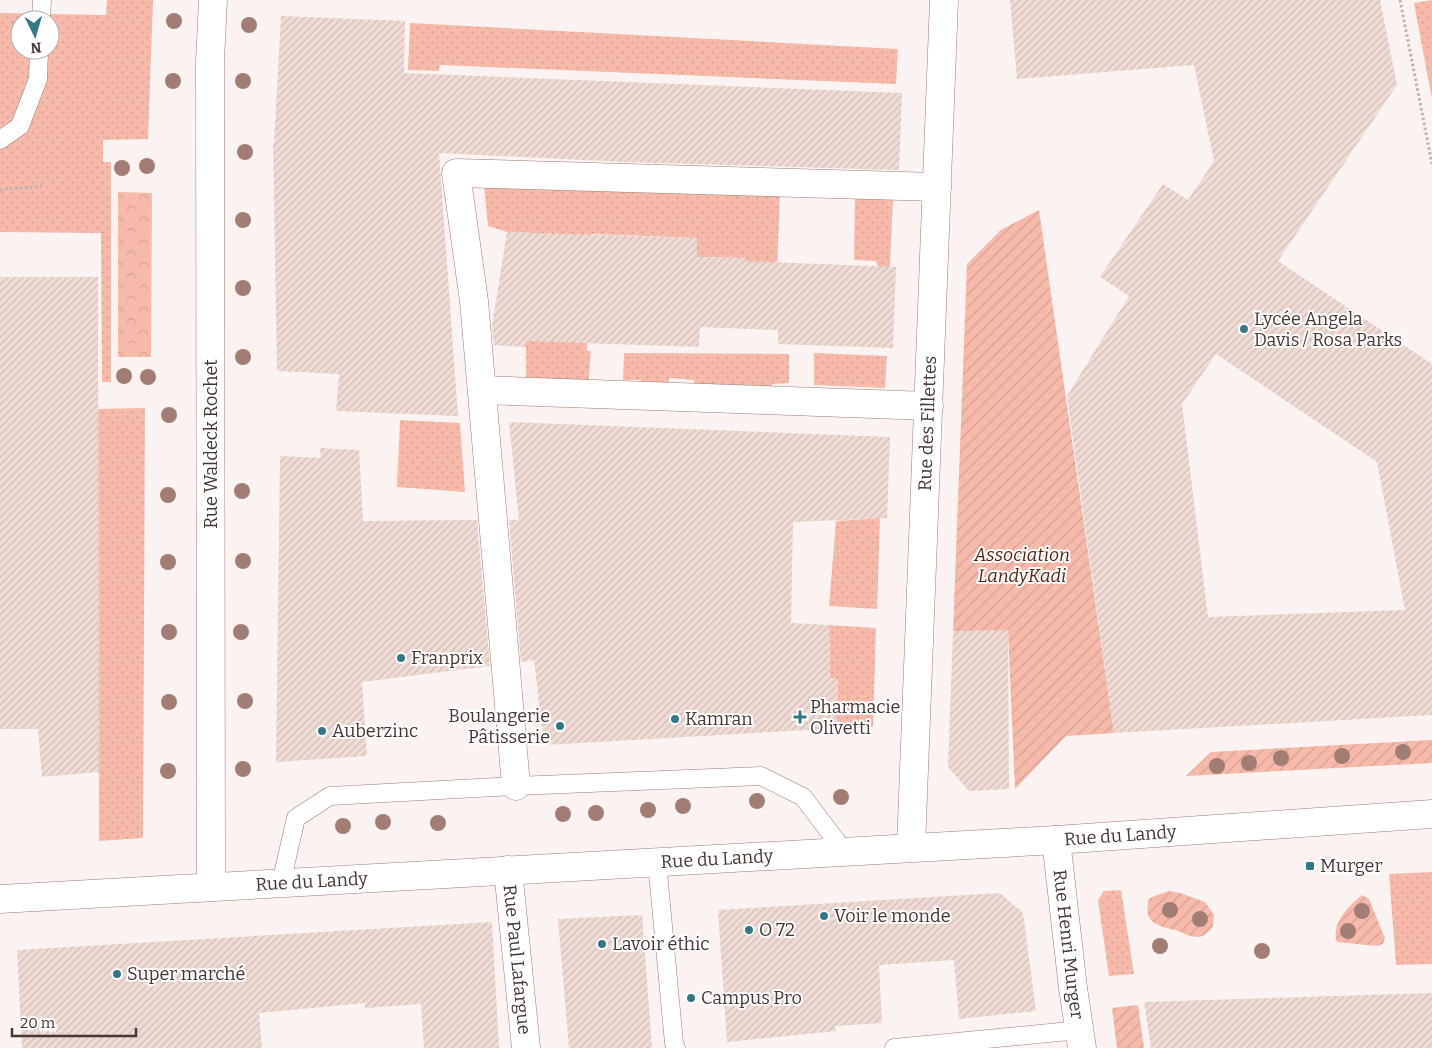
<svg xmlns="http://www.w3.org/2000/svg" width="1432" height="1048" viewBox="0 0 1432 1048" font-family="Bitter,serif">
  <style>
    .grass { fill: url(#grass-dots); fill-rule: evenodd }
    .park { fill: url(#park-crowns) }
    .garden { fill: url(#garden-furrows) }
    .building { fill: url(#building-hatch); fill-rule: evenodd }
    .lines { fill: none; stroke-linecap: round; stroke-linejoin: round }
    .service-casing { stroke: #9d7c74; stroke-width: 19 }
    .pedestrian-casing { stroke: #9d7c74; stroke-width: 29 }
    .minor-casing { stroke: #9d7c74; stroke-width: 29 }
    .secondary-casing { stroke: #9d7c74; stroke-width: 29 }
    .path { stroke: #bdb3b0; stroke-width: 3; stroke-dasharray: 2.5 2.5; stroke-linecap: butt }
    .service { stroke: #fff; stroke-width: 18 }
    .pedestrian { stroke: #fff; stroke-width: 28 }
    .minor { stroke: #fff; stroke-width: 28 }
    .secondary { stroke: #fff; stroke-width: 28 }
    .tree { fill: #a27d74 }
    .poi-dot { fill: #347888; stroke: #fff; stroke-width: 2 }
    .labels { text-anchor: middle; stroke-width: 4; stroke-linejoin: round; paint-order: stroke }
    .poi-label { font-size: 18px; fill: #453733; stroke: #fff; text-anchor: start }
    .street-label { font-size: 18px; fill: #453733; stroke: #fff }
    .park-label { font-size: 18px; font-style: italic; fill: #5a1d0e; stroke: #fff }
  </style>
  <defs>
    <pattern id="grass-dots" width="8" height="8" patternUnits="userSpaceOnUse" patternTransform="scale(1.25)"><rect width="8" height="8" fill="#f7baaa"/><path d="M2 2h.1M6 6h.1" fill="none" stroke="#d5a093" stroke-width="1.8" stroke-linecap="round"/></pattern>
    <pattern id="park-crowns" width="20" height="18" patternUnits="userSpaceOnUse" patternTransform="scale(1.25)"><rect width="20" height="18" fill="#f7baaa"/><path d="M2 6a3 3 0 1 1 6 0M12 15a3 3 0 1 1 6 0" fill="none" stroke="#d5a093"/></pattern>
    <pattern id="garden-furrows" width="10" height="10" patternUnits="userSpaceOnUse" patternTransform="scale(1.25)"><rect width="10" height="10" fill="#f7baaa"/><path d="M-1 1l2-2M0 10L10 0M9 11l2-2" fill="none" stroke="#d5a093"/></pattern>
    <pattern id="building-hatch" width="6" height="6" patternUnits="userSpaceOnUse" patternTransform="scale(1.25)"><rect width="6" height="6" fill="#f0dbd5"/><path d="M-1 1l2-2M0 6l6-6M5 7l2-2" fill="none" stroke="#cfbdb7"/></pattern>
  </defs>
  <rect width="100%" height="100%" fill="#fbf3f1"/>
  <!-- grass -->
  <g class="grass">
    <path d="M107 0H153L148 139 103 140V162H111V382H102L101 233 0 232V13L106 15ZM20 20H50V50H20Z"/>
    <path d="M1432 0V99L1414 3Z"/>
    <path d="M410 23 898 49 896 84 440 65 439 71 408 70Z"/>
    <path d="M484 185 780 193 777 273 745 274V258L697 257V238L591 234 590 270 529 251 530 233 507 232 488 226Z"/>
    <path d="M855 195 893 198 890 267H878L876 261 854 260Z"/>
    <path d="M587 312V351H591L588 387 526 385V331Z"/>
    <path d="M624 353 789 354V383L772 384V390L694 389V380L669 378 668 388H641V380H623Z"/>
    <path d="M814 353 887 356 885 388 814 385Z"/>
    <path d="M145 408 143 838 99 841 98 409Z"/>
    <path d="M400 420 460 423 465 492 397 487Z"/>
    <path d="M880 518 877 609 829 606 836 521Z"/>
    <path d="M829 625 876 628 873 727 825 729 826 723 837 721 838 679 830 678Z"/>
    <path d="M1432 872V964L1396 965 1389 874Z"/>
    <path d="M1121 890 1134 974 1109 976 1098 900 1104 891Z"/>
  </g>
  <!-- park -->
  <path class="park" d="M118 192 152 193 151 357H118Z"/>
  <!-- garden -->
  <g class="garden">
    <path d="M1039 210 1114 733 1066 736 1015 789 1008 631H953L967 264 1001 230Z"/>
    <path d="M1432 740V763L1186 776 1211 752Z"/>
    <path d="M1169 891 1180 893 1205 902 1214 915 1213 927C1208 932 1204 937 1197 937 1191 937 1183 933 1178 931 1159 926 1142 924 1149 899L1157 895Z"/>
    <path d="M1362 895 1369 899 1385 938 1383 944 1377 946 1337 942C1330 925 1349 905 1362 895Z"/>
    <path d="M1138 1005 1144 1048H1117L1112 1008Z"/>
  </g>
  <!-- building -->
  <g class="building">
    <path d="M1010 0H1380L1397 85 1278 261 1432 364V715L1114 733 1067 396 1129 296 1100 277 1163 184 1188 200 1214 161 1194 65 1017 79ZM1216 354 1377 462 1405 610 1208 617 1182 404Z"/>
    <path d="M281 16 405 21 404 73 902 93 899 170 625 162 439 153 458 416 336 411 339 374 277 371 273 143 274 144Z"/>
    <path d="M507 232 697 238V257L745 258V261L896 267 893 348 778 344V330L700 327 699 347 526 341V347L494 345 492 327Z"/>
    <path d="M0 277H98L99 772 42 777 38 729H0Z"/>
    <path d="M509 422 890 437 887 518 793 522 791 623 829 625 830 678 838 679 837 722 826 723 825 729 544 745 534 660 521 662 509 520H519Z"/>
    <path d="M320 448 359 450 363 521 477 520 490 666 362 682 367 756 276 762 280 456 321 458Z"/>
    <path d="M1008 630 1009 789 969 791 948 767 953 631Z"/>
    <path d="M1000 893 1023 913 1036 1011 959 1019 954 960 879 965 882 1023 835 1026 836 1031 727 1042 718 910Z"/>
    <path d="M642 915 652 1048H569L558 919Z"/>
    <path d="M492 922 499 1048H424L421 1004 365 1008V1003L259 1013 262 1048H22L17 950Z"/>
    <path d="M1432 993V1048H1151L1144 1002Z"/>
  </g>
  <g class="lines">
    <defs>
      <g id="service">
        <path d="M41 20 42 1"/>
        <path d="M0 140 20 126 38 79 39 50"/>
        <path d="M657 862 674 1043 676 1048"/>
        <path d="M281 883 296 818 330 796 516 786 761 776 803 797 844 851"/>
        <path d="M894 1048 1080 1030"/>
      </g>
      <g id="pedestrian">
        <path d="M482 390 929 406"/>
        <path d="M516 786 474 301 456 173 937 187"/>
      </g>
      <g id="minor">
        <path id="s1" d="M1056 840 1073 988 1082 1048"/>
        <path id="s2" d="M911 847 944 0"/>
        <path id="s3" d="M508 870 526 1048"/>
        <path d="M211 887 210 61 213 0"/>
      </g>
      <g id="secondary">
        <path id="s4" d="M0 899 1056 840 1432 814"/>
      </g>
    </defs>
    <!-- service casing -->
    <use href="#service" class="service-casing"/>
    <!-- pedestrian casing -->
    <use href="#pedestrian" class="pedestrian-casing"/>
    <!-- minor casing -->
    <use href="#minor" class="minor-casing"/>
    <!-- secondary casing -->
    <use href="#secondary" class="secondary-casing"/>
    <!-- path -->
    <g class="path">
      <path d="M1400 0 1432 164"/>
      <path d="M0 190 42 186"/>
    </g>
    <!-- service -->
    <use href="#service" class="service"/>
    <!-- pedestrian -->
    <use href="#pedestrian" class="pedestrian"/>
    <!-- minor -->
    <use href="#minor" class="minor"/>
    <!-- secondary -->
    <use href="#secondary" class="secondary"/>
  </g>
  <!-- trees -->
  <g class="tree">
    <circle cx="174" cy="21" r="8"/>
    <circle cx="249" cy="25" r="8"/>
    <circle cx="173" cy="81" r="8"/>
    <circle cx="243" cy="81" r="8"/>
    <circle cx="245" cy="152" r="8"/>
    <circle cx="147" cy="166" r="8"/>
    <circle cx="122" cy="168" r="8"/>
    <circle cx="243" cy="220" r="8"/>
    <circle cx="243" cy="288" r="8"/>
    <circle cx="243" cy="357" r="8"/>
    <circle cx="124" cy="376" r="8"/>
    <circle cx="148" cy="377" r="8"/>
    <circle cx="169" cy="415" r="8"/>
    <circle cx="242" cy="491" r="8"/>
    <circle cx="168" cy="495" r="8"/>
    <circle cx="243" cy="561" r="8"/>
    <circle cx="168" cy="562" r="8"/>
    <circle cx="169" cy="632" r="8"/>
    <circle cx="241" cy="632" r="8"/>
    <circle cx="245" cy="701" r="8"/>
    <circle cx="169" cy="702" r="8"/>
    <circle cx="1403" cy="752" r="8"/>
    <circle cx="1342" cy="756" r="8"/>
    <circle cx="1281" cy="758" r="8"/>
    <circle cx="1249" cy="763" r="8"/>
    <circle cx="1217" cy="766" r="8"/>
    <circle cx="243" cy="769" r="8"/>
    <circle cx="168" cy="771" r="8"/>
    <circle cx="841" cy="797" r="8"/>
    <circle cx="757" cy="801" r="8"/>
    <circle cx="683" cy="806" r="8"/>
    <circle cx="648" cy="810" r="8"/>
    <circle cx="596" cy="813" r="8"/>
    <circle cx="563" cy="814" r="8"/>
    <circle cx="383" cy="822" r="8"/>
    <circle cx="438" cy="823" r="8"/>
    <circle cx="343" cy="826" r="8"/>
    <circle cx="1170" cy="910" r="8"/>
    <circle cx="1362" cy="911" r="8"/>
    <circle cx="1200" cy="919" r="8"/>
    <circle cx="1348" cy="931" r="8"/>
    <circle cx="1160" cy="946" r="8"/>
    <circle cx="1262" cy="951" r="8"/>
  </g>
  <!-- markers -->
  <g class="poi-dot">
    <circle cx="1244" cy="329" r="5"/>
    <circle cx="401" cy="658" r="5"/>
    <path d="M797.5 709.5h5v5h5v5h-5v5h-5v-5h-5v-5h5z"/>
    <circle cx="675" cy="719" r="5"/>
    <circle cx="560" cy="726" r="5"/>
    <circle cx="322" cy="731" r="5"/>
    <rect x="1305" y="861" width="10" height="10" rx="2.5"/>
    <circle cx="824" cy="916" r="5"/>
    <circle cx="749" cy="930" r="5"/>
    <circle cx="602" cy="944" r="5"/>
    <circle cx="117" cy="974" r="5"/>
    <circle cx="691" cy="998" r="5"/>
  </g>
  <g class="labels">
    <!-- poi labels -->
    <g class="poi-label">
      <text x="1254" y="325">Lycée Angela<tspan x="1254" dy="21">Davis / Rosa Parks</tspan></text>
      <text x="411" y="664">Franprix</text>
      <text x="810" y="713">Pharmacie<tspan x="810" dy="21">Olivetti</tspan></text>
      <text x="550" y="722" text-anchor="end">Boulangerie<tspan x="550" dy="21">Pâtisserie</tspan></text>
      <text x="685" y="725">Kamran</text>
      <text x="332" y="737">Auberzinc</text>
      <text x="1320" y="872">Murger</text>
      <text x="834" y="922">Voir le monde</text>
      <text x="759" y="936">O 72</text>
      <text x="612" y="950">Lavoir éthic</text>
      <text x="127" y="980">Super marché</text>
      <text x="701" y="1004">Campus Pro</text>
    </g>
    <!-- street labels -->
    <g class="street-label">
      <text dy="6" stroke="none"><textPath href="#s2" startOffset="424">Rue des Fillettes</textPath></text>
      <text transform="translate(211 444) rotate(-90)" y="6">Rue Waldeck Rochet</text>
      <text dy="6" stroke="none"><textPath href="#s4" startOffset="1122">Rue du Landy</textPath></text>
      <text dy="6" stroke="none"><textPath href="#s4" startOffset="718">Rue du Landy</textPath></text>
      <text dy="6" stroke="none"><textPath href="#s4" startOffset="312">Rue du Landy</textPath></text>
      <text dy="6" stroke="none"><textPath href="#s1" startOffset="105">Rue Henri Murger</textPath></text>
      <text dy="6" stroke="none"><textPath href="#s3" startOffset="90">Rue Paul Lafargue</textPath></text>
    </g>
    <!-- park labels -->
    <g class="park-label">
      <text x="1022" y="561">Association<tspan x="1022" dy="21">LandyKadi</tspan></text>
    </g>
  </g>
  <!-- north arrow -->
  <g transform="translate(35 35) rotate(175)"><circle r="24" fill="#ffffff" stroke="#b5afad"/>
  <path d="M0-4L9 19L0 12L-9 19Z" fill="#347888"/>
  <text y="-8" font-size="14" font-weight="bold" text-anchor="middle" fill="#453733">N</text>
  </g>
  <!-- scale -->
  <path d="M12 1028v8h124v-8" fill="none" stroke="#453733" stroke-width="2.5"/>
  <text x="20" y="1028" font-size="15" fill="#453733" stroke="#ffffff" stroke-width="4" paint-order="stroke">20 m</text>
</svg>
